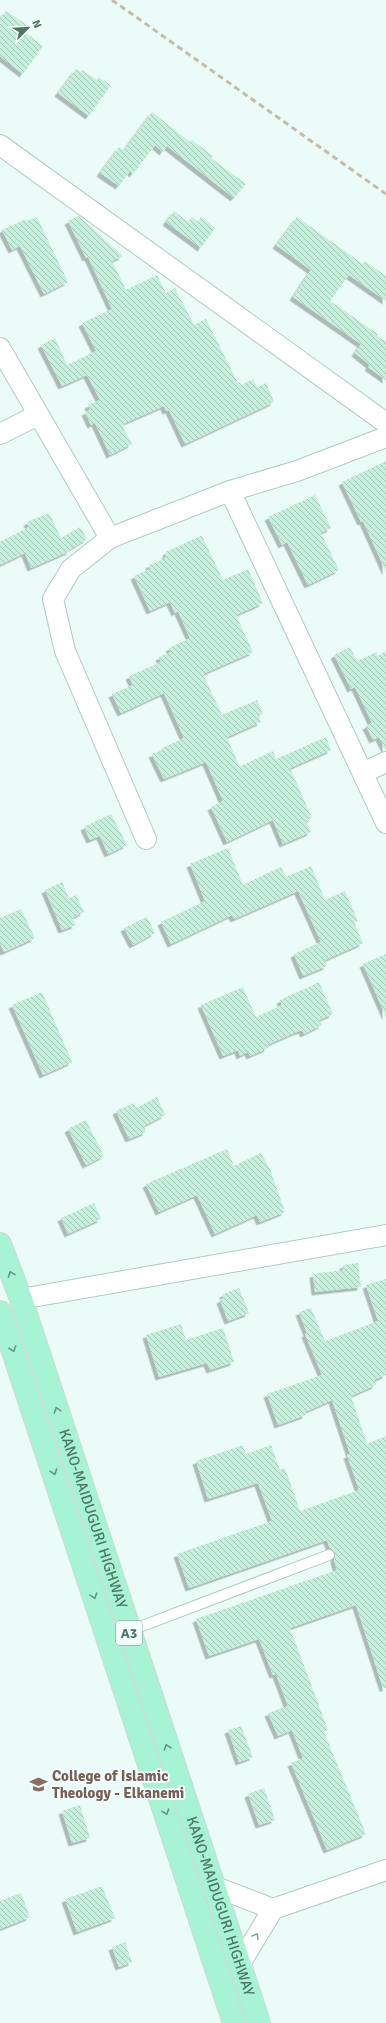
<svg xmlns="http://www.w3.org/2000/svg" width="386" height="2023" viewBox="0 0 386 2023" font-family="Signika,sans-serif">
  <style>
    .building { fill: url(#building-back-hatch); filter: url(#shadow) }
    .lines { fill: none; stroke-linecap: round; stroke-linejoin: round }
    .service-casing { stroke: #aeccc0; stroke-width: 12 }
    .minor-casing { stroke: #aeccc0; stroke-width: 22 }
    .trunk-casing { stroke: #ced9d3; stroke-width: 24 }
    .service { stroke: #fff; stroke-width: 10 }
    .minor { stroke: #fff; stroke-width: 20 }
    .trunk { stroke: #a7f4d5; stroke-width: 22 }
    .rail { stroke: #c6bda9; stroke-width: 3; stroke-dasharray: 6 4; stroke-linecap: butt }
    .oneway { stroke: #659680 }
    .oneway2 { stroke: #8da69a }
    .labels { text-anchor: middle; stroke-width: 4; stroke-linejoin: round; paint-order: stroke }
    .shield { fill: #f2fefb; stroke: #809f91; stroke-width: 1 }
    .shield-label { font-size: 14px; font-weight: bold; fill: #4f7663 }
    .street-label { font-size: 15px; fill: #4f7663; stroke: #f2fefb }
    .education-label { font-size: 15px; font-weight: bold; fill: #785e54; stroke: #f2fefb; text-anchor: start }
  </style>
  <defs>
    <pattern id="building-back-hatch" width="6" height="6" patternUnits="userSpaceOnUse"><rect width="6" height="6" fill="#c4f0dc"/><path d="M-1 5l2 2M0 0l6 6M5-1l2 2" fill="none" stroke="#a2c7b6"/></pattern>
    <filter id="shadow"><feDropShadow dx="-3.5" dy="3.5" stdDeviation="0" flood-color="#0004"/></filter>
  </defs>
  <rect width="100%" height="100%" fill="#ebfcf8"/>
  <!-- building -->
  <g class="building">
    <path d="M6 11 30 27 26 33 43 46 23 74 0 56V19Z"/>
    <path d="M76 69 81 72 82 70 97 80 99 77 111 85 89 116 58 93Z"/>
    <path d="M152 112 190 142 192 140 213 156 211 158 246 184 234 198 167 146 163 152 155 145 133 174 130 171 119 186 100 173 119 147 124 150Z"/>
    <path d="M174 211 188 222 192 217 198 222 201 217 215 228 201 248 166 222Z"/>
    <path d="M79 216 123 256 112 261 126 290 157 275 166 293 175 288 194 325 206 319 238 383 240 382 241 385 253 379 257 387 266 383 274 402 185 444 169 410 166 411 164 406 125 423 126 425 122 426 132 444 110 455 95 423 91 425 85 412 90 410 88 405 100 400 87 375 62 386 41 345 55 338 67 365 96 351 82 323 112 309 88 257 86 258 68 221Z"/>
    <path d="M37 217 68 282 44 294 20 246 12 250 2 230 26 219 27 221Z"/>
    <path d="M297 217 363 264 365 261 386 276V301L349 275 330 301 378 334 377 336 385 341 386 340V380L368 367 370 365 355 353 361 344 293 297 311 270 276 245Z"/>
    <path d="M386 461V572L363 521 361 522 342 482Z"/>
    <path d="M315 495 331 528 321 533 339 570 308 585 287 542 282 545 268 517Z"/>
    <path d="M49 513 61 538 80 527 87 539 69 550 70 551 31 568 25 553 0 565V542L29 527 27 522Z"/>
    <path d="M200 536H202L223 580 248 569 263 603 236 615 253 652 203 674 222 715 257 700 263 714 258 716 261 722 227 737 238 763 241 766 273 751 276 759 326 737 331 750 290 768 312 818 306 821 311 832 283 844 273 820 227 842 211 807 223 801 206 762 164 779 152 754 163 750 162 748 184 738 164 693 121 713 112 694 133 685 129 676 161 662 159 657 171 652 169 648 190 638 178 611 175 613 170 602 150 611 134 576 150 569 149 565 166 558 165 555 167 554 166 552Z"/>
    <path d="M350 647 357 661 376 652 378 656 386 651V751L379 737 373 740 366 726 372 723 355 687 351 689 334 655Z"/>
    <path d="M111 814 127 845 108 854 100 836 90 840 84 827Z"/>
    <path d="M228 848 243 885 281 867 286 877 311 866 325 900 345 891 358 921 354 922 363 943 325 960 327 966 303 976 294 954 321 942 298 891 234 919 232 915 171 944 161 922 205 901 190 864Z"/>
    <path d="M62 882 69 898 76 895 84 912 72 918 76 925 62 930 45 890Z"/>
    <path d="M21 909 35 938 4 952 0 943V918Z"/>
    <path d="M147 917 155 933 133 945 124 928Z"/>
    <path d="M386 954V1017L363 964Z"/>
    <path d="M319 982 333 1014 319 1020 322 1025 304 1034 302 1030 294 1033 267 1045 268 1048 250 1056 248 1052 240 1056 238 1050 223 1056 201 1005 243 987 256 1017 282 1005 280 1000Z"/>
    <path d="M42 992 72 1062 43 1075 12 1005Z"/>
    <path d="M157 1097 165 1115 144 1126 146 1132 129 1139 116 1111 134 1103 136 1108Z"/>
    <path d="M86 1120 104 1156 86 1165 68 1129Z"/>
    <path d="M227 1149 234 1166 261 1153 270 1169 285 1212 260 1222 257 1215 215 1234 197 1195 159 1212 146 1184Z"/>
    <path d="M94 1203 101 1219 68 1234 61 1218Z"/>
    <path d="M358 1263 361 1287 315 1292 313 1274 343 1270V1265Z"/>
    <path d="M386 1279V1375L374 1380 376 1385 351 1396 367 1444 386 1436V1688H383L356 1605 290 1628 328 1730 324 1732 366 1834 327 1850 291 1763 303 1758 292 1730 278 1736 268 1713 288 1706 276 1674 273 1675 259 1639 209 1656 196 1619 337 1570 334 1560 335 1552 330 1549 327 1540 189 1588 177 1554 272 1521 258 1483 208 1499 196 1461 243 1445 246 1454 271 1445 280 1470 285 1468 300 1511 359 1490 347 1455 350 1454 332 1400 305 1412 306 1415 278 1425 267 1394 322 1375 305 1334 307 1333 299 1312 311 1308 325 1341 378 1321 366 1285Z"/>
    <path d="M239 1288 249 1313 228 1321 220 1300 224 1298 223 1294Z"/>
    <path d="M181 1324 186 1340 223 1328 234 1362 210 1370 207 1363 159 1377 146 1335Z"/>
    <path d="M241 1726 253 1757 239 1762 228 1730Z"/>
    <path d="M264 1788 275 1820 259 1825 248 1794Z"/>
    <path d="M80 1805 90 1838 72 1843 62 1811Z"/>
    <path d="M102 1886 115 1918 77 1932 65 1899Z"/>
    <path d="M21 1893 30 1917 0 1929V1901Z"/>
    <path d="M125 1942 132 1962 119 1967 112 1947Z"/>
  </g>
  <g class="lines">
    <defs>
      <path id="service" d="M129 1631 329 1555"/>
      <g id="minor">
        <path d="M0 145 386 423"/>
        <path d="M0 348 110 538"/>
        <path d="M0 434 38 415"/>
        <path d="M230 491 386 823"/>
        <path d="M363 773 386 762"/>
        <path d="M146 839 65 651 53 599 71 569 110 538 230 491 297 471 386 437"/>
        <path d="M21 1299 386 1235"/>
        <path d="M213 1886 273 1909"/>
        <path d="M240 1964 273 1909 386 1870"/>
      </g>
      <g id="trunk">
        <path id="s1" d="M0 1244 21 1299 259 2023"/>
        <path d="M0 1312 234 2023"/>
      </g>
    </defs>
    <!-- service casing -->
    <use href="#service" class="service-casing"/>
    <!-- minor casing -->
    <use href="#minor" class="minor-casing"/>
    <!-- trunk casing -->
    <use href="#trunk" class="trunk-casing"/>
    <!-- service -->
    <use href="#service" class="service"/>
    <!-- minor -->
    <use href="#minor" class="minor"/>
    <!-- trunk -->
    <use href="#trunk" class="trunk"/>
    <!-- rail -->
    <path class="rail" d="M112 0 386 194"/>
  </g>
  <!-- one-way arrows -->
  <defs><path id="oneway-chevron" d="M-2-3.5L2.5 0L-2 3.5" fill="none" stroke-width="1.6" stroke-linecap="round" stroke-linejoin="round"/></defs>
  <g class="oneway">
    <use href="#oneway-chevron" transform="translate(11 1274) rotate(-111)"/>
    <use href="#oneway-chevron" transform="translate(13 1349) rotate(71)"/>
    <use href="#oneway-chevron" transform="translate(57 1410) rotate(-108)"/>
    <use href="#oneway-chevron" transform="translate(54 1472) rotate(72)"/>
    <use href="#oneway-chevron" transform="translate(94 1596) rotate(72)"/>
    <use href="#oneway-chevron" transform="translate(167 1747) rotate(-108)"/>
    <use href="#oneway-chevron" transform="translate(166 1812) rotate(71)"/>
  </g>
  <use class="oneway2" href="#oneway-chevron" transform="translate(256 1936) rotate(-59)"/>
  <!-- icons -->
  <defs>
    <symbol id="school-bare" viewBox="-9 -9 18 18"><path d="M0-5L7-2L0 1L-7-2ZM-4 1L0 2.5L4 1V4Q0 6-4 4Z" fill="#8d6e63" stroke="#f2fefb" stroke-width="2.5" paint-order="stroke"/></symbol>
  </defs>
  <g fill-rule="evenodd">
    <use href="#school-bare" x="26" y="1772" width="25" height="25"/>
  </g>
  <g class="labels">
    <!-- shield labels -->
    <rect class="shield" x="116" y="1621" width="26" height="24" rx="3"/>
    <g class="shield-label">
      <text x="129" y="1638">A3</text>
    </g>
    <!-- street labels -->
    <g class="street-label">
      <text dy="5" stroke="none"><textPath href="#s1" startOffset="290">KANO-MAIDUGURI HIGHWAY</textPath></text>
      <text dy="5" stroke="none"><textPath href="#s1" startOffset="698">KANO-MAIDUGURI HIGHWAY</textPath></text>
    </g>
    <!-- education labels -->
    <g class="education-label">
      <text x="52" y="1781">College of Islamic<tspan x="52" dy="17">Theology - Elkanemi</tspan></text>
    </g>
  </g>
  <!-- north arrow -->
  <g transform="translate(28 28) rotate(66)" stroke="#f2fefb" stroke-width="3" paint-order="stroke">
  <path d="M0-3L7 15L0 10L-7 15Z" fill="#4f7663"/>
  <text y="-6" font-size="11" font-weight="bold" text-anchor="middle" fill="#4f7663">N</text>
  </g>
</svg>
